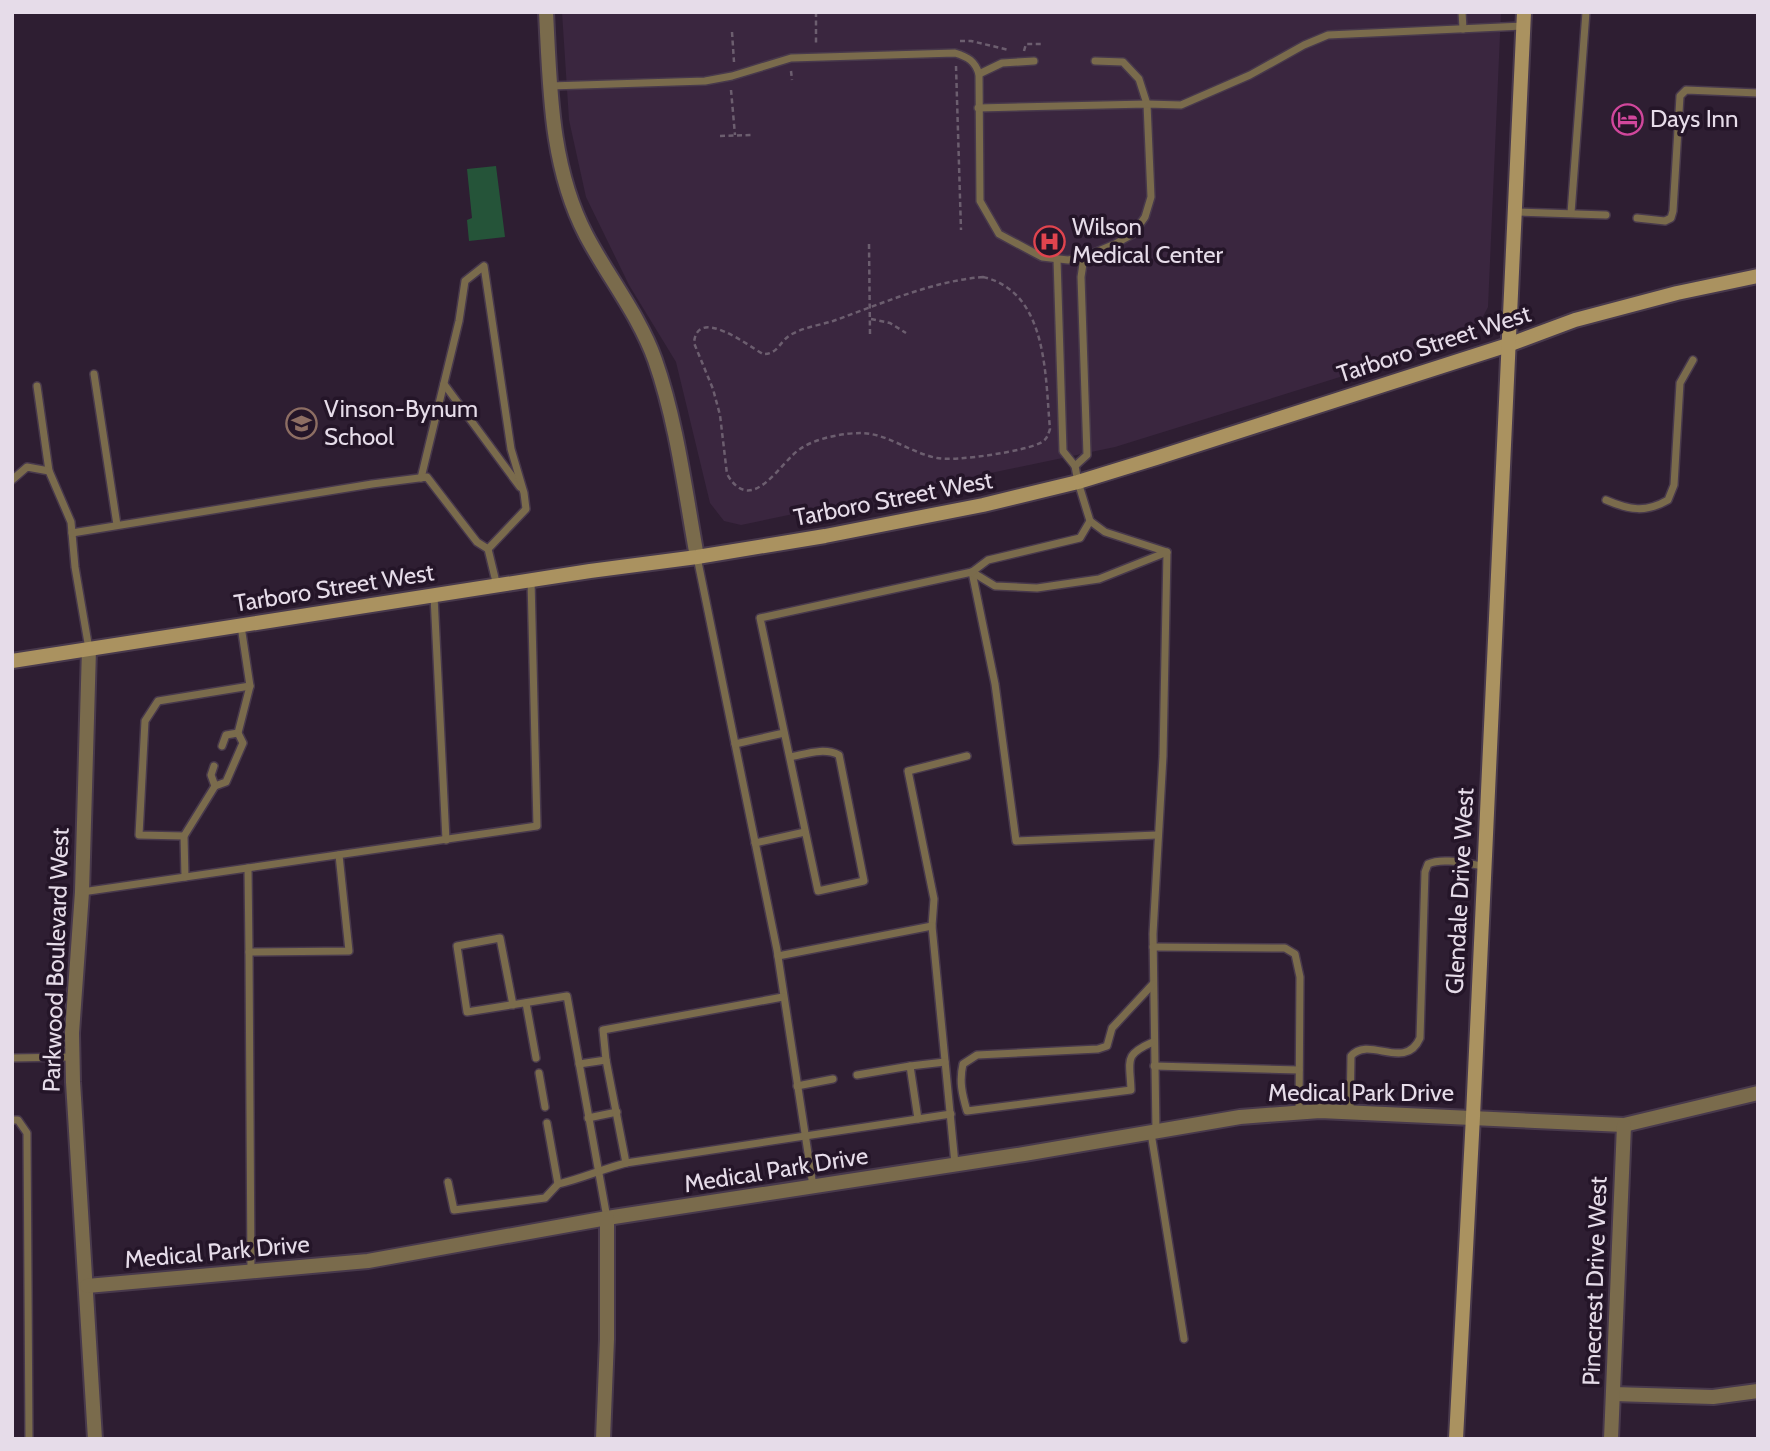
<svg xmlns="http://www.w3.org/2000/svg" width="1770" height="1451" viewBox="0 0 1770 1451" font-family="Cabin,sans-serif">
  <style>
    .built { fill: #3a263f }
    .green { fill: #255439 }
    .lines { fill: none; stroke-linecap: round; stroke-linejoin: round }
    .lane-casing { stroke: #48394c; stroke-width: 10 }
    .street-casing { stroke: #48394c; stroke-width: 18 }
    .secondary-casing { stroke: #48394c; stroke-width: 18 }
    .path { stroke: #6c5e6f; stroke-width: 2.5; stroke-dasharray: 5 3.5; stroke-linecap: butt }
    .lane { stroke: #7a6b4c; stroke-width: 7 }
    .street { stroke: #7a6b4c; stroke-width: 14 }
    .secondary { stroke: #aa9260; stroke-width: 14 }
    .labels { text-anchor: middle; stroke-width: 7; stroke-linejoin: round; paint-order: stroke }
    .poi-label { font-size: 24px; fill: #e6dce9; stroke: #241528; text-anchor: start }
    .street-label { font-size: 24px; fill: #e6dce9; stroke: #241528 }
  </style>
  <rect width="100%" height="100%" fill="#2e1e32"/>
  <!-- built -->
  <path class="built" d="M562 12H1501L1488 307 1476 330 1459 340 1115 447 741 525 724 521 710 503 676 362 629 285 586 197 569 120Z"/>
  <!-- green -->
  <path class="green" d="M496 166 505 237 469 241 467 220 472 218 467 169Z"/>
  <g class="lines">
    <defs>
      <g id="lane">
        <path d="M1462 12 1463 29"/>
        <path d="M979 74 1002 63 1034 61"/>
        <path d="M550 86 705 81 732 76 791 58 955 53C968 57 975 61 979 74L980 201 999 234 1042 257 1068 260 1084 257 1115 244 1133 234 1145 217 1151 197 1147 104 1139 79 1123 62 1095 61"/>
        <path d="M978 108 1147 104 1181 105 1250 75 1304 45 1328 35 1523 26"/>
        <path d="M1515 212 1606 215"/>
        <path d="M1571 213 1586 12"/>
        <path d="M1637 218 1665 221 1671 218 1673 211 1680 96 1686 90 1758 93"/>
        <path d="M1057 259 1063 451 1075 466 1078 482 1090 521 1105 532 1167 552 1163 756 1153 934 1156 1131"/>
        <path d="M94 374 117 525"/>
        <path d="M444 384 520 487"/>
        <path d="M37 386 49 471"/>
        <path d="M1075 466 1087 455 1081 277 1084 257"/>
        <path d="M421 478 459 321 465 281 484 266 511 449 524 493 526 509 488 549"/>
        <path d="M12 480 27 467 49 471 71 522 75 567 89 649"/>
        <path d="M1606 500C1629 510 1646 513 1668 500L1674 485 1680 383 1693 360"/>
        <path d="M72 533 372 484 427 477 477 542 488 549 497 586"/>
        <path d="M697 557 777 950 813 1186"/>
        <path d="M972 572 995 684 1016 841 1157 835"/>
        <path d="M972 572 995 586 1037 588 1099 579 1167 552"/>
        <path d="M434 596 446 840"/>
        <path d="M735 744 784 733"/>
        <path d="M222 746 226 735 238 733"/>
        <path d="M790 757C806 754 824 747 839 755L864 881 818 891 760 618 972 572 988 560 1080 538 1090 521"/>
        <path d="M214 766 211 775 215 786"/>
        <path d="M184 836 139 835 145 721 158 701 250 686"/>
        <path d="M755 843 805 832"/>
        <path d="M248 868 249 952 349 951 339 855"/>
        <path d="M185 877 184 836 215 786 226 782 243 743 238 733 250 686 241 626"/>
        <path d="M82 892 537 826 531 580"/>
        <path d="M932 926 934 899 908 771 967 756"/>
        <path d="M1153 947 1285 948 1295 954 1300 977 1299 1112"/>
        <path d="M249 952 251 1272"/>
        <path d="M778 956 932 926 955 1164"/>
        <path d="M1153 984 1112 1028 1107 1046 1098 1049 977 1055 963 1064C959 1081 962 1094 967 1111L1131 1090C1130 1060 1123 1055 1153 1042"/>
        <path d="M526 1003 536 1058"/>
        <path d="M513 1005 500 938 457 946 467 1012 567 996 607 1218"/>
        <path d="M12 1058 72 1057"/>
        <path d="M579 1064 606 1060"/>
        <path d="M910 1066 945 1062"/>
        <path d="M1154 1066 1299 1070"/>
        <path d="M539 1073 545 1107"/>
        <path d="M857 1075 910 1066 918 1119"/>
        <path d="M797 1086 833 1079"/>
        <path d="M1350 1112 1351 1056C1369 1035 1405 1072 1420 1038L1425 872 1428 864C1443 857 1468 864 1484 866"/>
        <path d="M588 1118 617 1112"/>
        <path d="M12 1120H18L27 1133 29 1439"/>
        <path d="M547 1123 558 1184C581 1179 602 1169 626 1163L951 1114"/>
        <path d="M1151 1133 1184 1339"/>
        <path d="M626 1163 606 1060 603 1030 783 997"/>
        <path d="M448 1182 454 1210 545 1198 558 1184"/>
      </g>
      <g id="street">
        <path d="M546 12C550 87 550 166 586 235 608 277 639 315 655 360 677 423 685 491 697 557"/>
        <path d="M89 649 82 892 72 1033 73 1082 95 1439"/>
        <path d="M87 1286 368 1261 607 1218 1024 1154 1240 1117 1320 1111 1624 1125 1758 1093"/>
        <path d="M1613 1394 1713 1397 1758 1391"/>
        <path d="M603 1439 607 1339V1218"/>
        <path d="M1611 1439 1624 1125"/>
      </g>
      <g id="secondary">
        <path d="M12 661 590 571 697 557 825 536 983 505 1078 482 1156 458 1508 345 1575 320 1677 293 1758 276"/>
        <path d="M1456 1439 1473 1116 1524 12"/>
      </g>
    </defs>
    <!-- lane casing -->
    <use href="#lane" class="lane-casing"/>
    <!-- street casing -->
    <use href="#street" class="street-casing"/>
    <!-- secondary casing -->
    <use href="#secondary" class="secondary-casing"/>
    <!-- path -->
    <g class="path">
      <path d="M816 12V44"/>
      <path d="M732 32 734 62"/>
      <path d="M960 41H971L1009 50"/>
      <path d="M1024 51 1026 44H1043"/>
      <path d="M956 66 961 230"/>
      <path d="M791 71 792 80"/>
      <path d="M731 90 735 135"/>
      <path d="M720 136 752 135"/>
      <path d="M869 244 870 334"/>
      <path d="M983 277C1048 292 1045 375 1050 429 1048 435 1047 439 1042 442 1028 451 954 462 937 458 911 453 888 434 862 433 843 433 816 438 800 449 781 461 752 518 727 474L720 415 713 389 694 343C697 306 747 345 763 354 778 355 780 340 792 334 805 327 820 325 833 321 881 304 932 281 983 277Z"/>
      <path d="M871 319 890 323 906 333"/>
    </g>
    <!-- lane -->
    <use href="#lane" class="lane"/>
    <!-- street -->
    <use href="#street" class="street"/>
    <!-- secondary -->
    <use href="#secondary" class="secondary"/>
  </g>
  <!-- icons -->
  <defs>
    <symbol id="hotel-ring" viewBox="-11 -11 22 22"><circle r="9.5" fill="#241528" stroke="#d1479c" stroke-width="1.5"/><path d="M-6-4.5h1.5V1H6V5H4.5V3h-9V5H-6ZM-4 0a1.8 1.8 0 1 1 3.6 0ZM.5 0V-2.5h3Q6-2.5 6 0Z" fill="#d1479c"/></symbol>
    <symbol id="hospital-ring" viewBox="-11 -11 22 22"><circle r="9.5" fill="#241528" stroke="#e0444e" stroke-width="1.5"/><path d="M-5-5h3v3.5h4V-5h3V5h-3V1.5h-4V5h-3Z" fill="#e0444e"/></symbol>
    <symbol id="school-ring" viewBox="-11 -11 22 22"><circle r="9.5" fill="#241528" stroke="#8d6e63" stroke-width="1.5"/><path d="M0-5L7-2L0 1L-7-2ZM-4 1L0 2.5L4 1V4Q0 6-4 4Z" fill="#8d6e63"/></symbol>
  </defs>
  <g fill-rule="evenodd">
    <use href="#hotel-ring" x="1610" y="102" width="35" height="35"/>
    <use href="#hospital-ring" x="1032" y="224" width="35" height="35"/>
    <use href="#school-ring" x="284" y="406" width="35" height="35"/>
  </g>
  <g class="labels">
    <!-- poi labels -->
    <g class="poi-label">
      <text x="1650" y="127">Days Inn</text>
      <text x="1072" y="235">Wilson<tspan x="1072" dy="28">Medical Center</tspan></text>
      <text x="324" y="417">Vinson-Bynum<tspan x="324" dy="28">School</tspan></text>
    </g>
    <!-- street labels -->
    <g class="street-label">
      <text transform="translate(1434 344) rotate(-18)" y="8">Tarboro Street West</text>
      <text transform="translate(893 499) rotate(-11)" y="8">Tarboro Street West</text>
      <text transform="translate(334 588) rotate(-9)" y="8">Tarboro Street West</text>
      <text transform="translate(1460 891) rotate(-87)" y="8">Glendale Drive West</text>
      <text transform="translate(56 960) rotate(-88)" y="8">Parkwood Boulevard West</text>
      <text x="1361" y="1101">Medical Park Drive</text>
      <text transform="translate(776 1170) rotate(-9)" y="8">Medical Park Drive</text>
      <text transform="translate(217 1252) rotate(-5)" y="8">Medical Park Drive</text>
      <text transform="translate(1595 1281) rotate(-88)" y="8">Pinecrest Drive West</text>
    </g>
  </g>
  <!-- border -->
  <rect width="1770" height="1451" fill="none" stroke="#e6dce9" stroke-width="28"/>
</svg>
